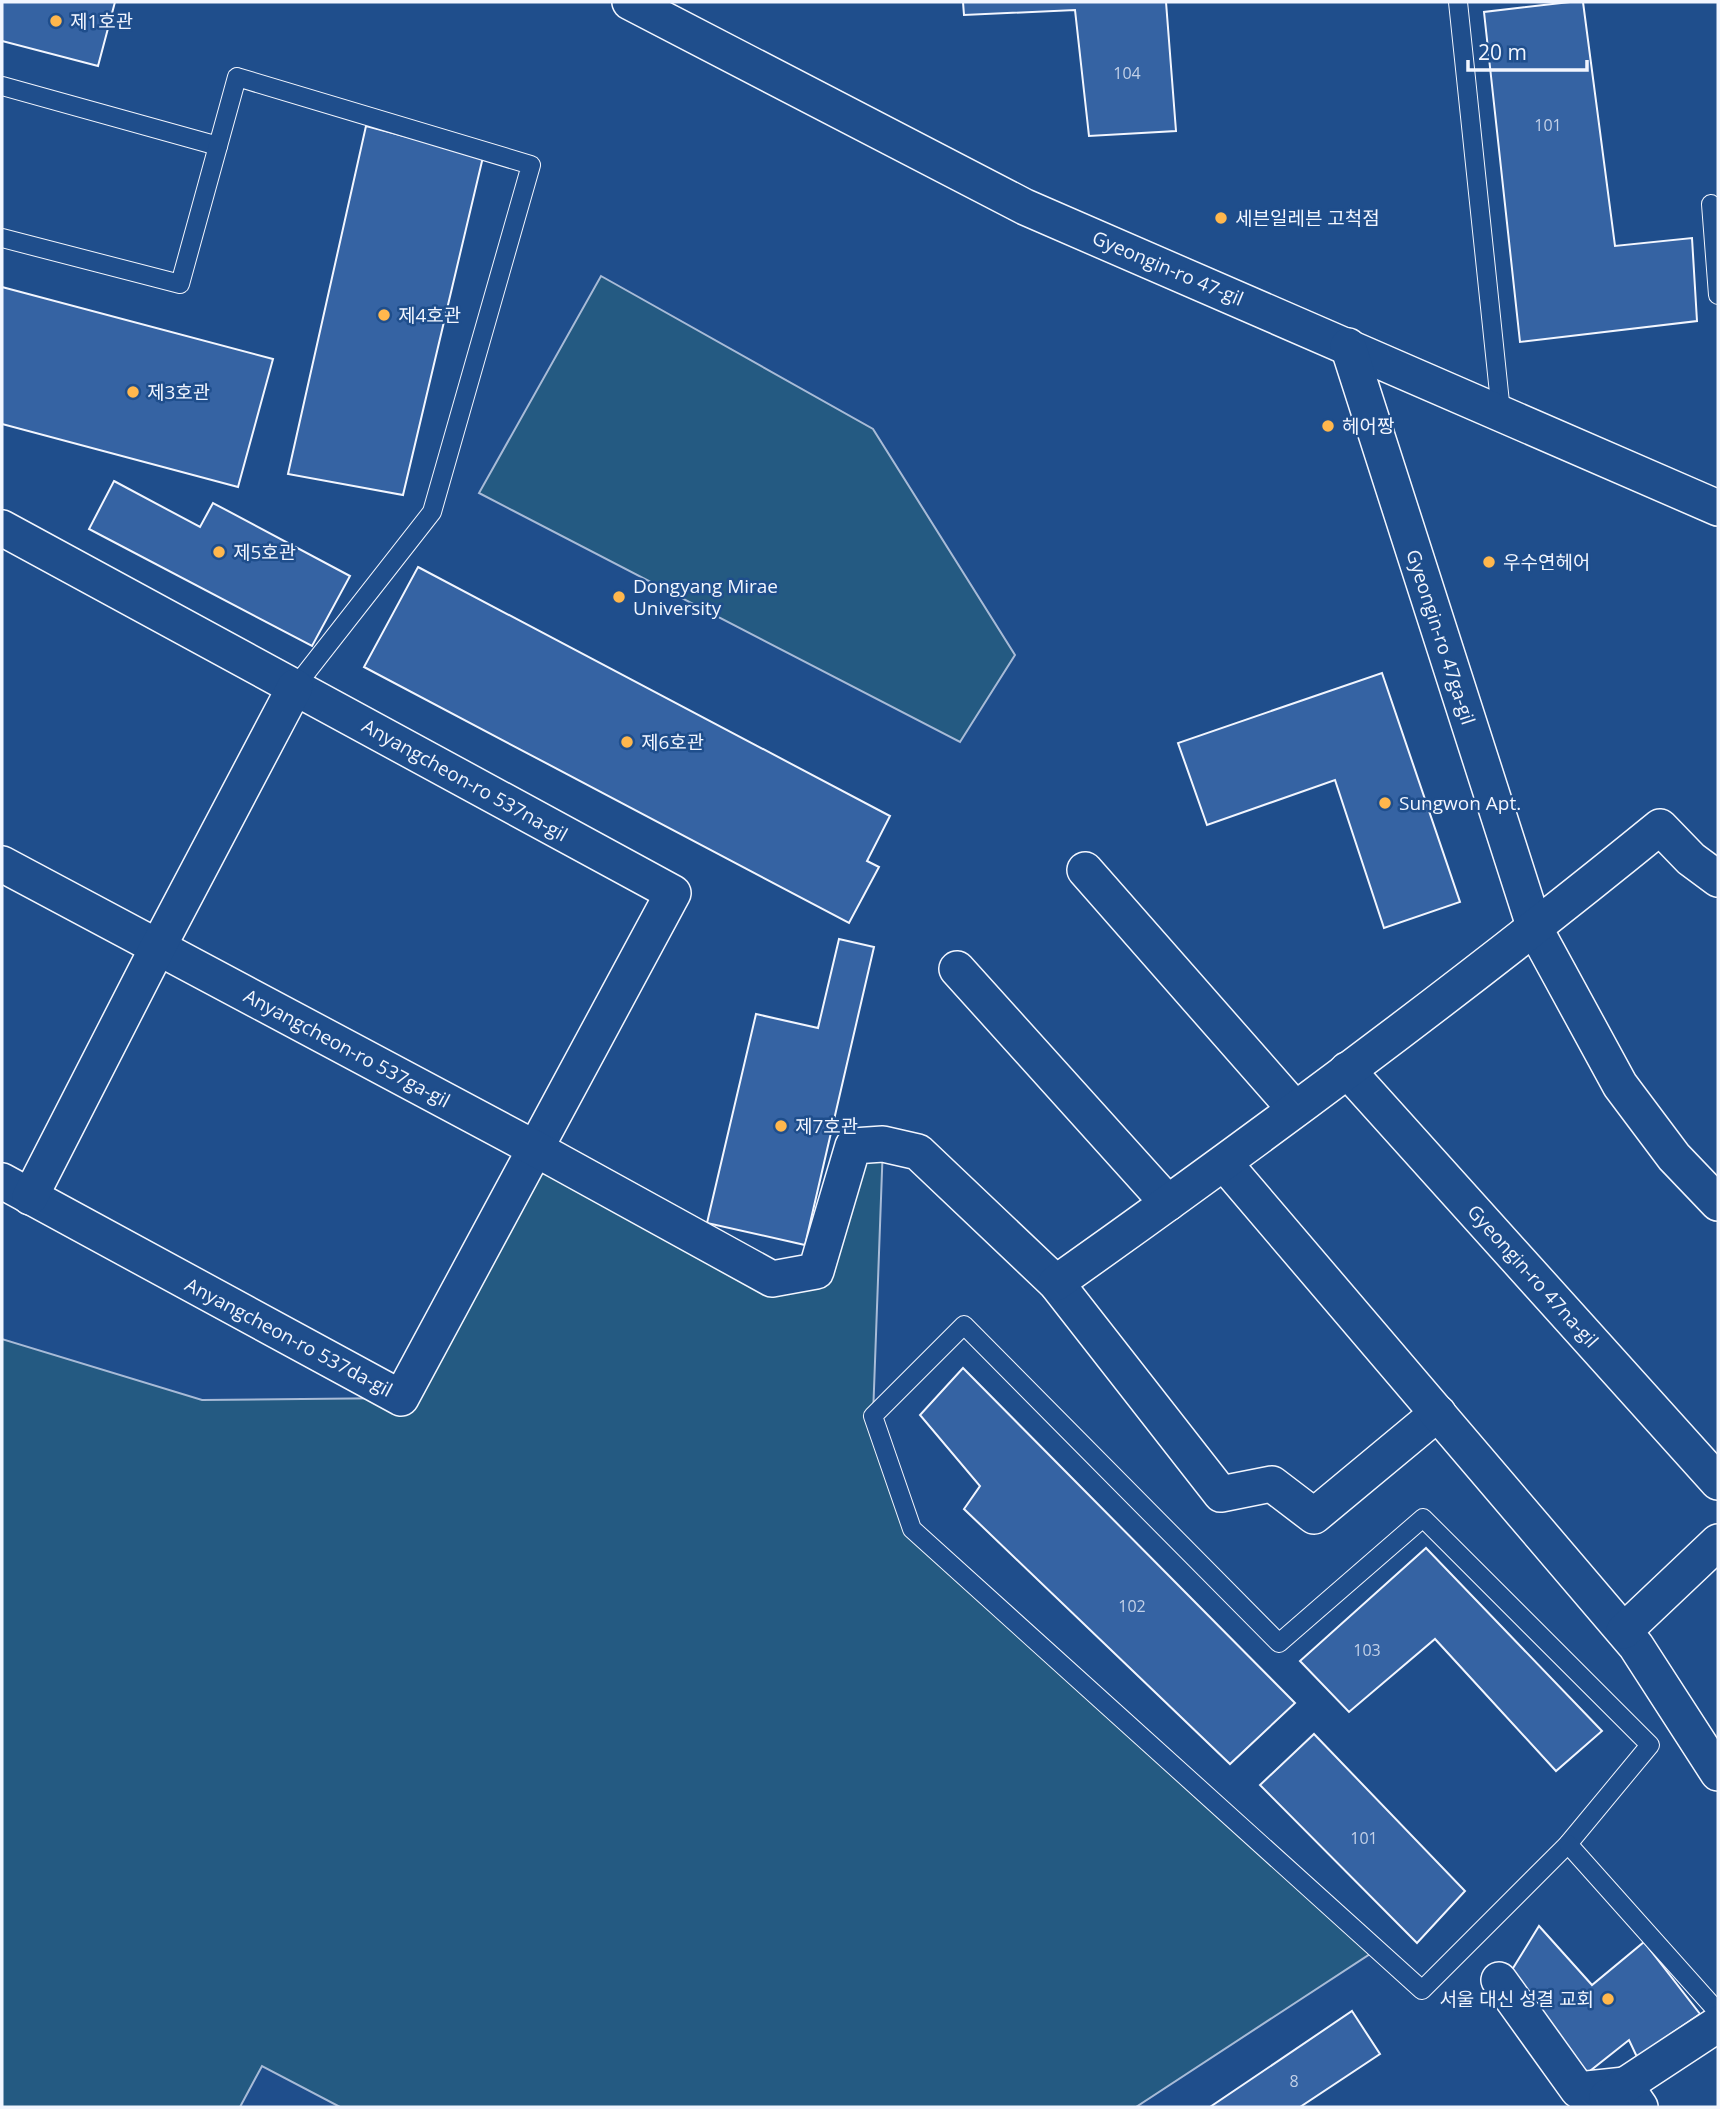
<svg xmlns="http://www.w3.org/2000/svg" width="1720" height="2109" viewBox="0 0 1720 2109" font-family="'Open Sans','Noto Sans KR',sans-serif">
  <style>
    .green { fill: #245a82; stroke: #a8bbd7; stroke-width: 2 }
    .building { fill: #3563a3; stroke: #f2f6ff; stroke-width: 2 }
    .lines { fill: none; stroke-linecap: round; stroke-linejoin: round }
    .service-casing { stroke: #f2f6ff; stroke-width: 20 }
    .minor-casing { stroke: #f2f6ff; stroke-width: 38 }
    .service { stroke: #1f4e8c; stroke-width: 18 }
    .minor { stroke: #1f4e8c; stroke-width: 35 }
    .poi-dot { fill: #ffb74d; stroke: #1f4e8c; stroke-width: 2.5 }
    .labels { text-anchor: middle; stroke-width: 5; stroke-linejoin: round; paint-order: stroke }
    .number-label { font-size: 16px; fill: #c3d1e8 }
    .poi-label { font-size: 19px; fill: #f2f6ff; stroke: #1f4e8c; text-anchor: start }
    .street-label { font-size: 19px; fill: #f2f6ff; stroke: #1f4e8c }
  </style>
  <rect width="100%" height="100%" fill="#1f4e8c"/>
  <!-- green -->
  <g class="green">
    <path d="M601 276 873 429 1015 655 960 742 479 493Z"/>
    <path d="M883 1144 873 1416 912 1529 1376 1950 1136 2107H340L262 2066 240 2107H2V1339L202 1400 400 1398 536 1149 772 1279 816 1271 853 1146Z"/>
  </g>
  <!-- building -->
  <g class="building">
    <path d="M2 2H115L98 66 2 41Z"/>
    <path d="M963 2H1166L1176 131 1089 136 1075 10 964 15Z"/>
    <path d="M1570 2H1583L1615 246 1692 238 1697 321 1520 342 1484 12Z"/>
    <path d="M366 126 483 157 403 495 288 474Z"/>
    <path d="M2 287 273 359 238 487 2 424Z"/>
    <path d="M114 481 200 527 213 503 350 576 312 646 89 529Z"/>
    <path d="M418 567 890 816 867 861 879 867 849 923 364 667Z"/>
    <path d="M1382 673 1460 902 1384 928 1335 780 1207 825 1178 743Z"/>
    <path d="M839 939 874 947 805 1245 707 1223 756 1014 818 1028Z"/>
    <path d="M963 1368 1295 1703 1230 1764 964 1509 980 1486 920 1415Z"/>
    <path d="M1426 1548 1602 1731 1556 1771 1435 1639 1349 1712 1300 1661Z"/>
    <path d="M1314 1734 1465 1891 1417 1943 1260 1785Z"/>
    <path d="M1539 1926 1592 1985 1644 1942 1700 2014 1637 2057 1629 2040 1581 2078 1510 1973Z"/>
    <path d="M1352 2011 1380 2054 1300 2107H1210Z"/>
  </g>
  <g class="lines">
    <defs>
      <g id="service">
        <path d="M1458 2 1501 412"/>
        <path d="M2 86 218 146"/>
        <path d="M1711 204 1718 295"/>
        <path d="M2 238 180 284 237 77 531 165 432 512 295 687"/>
        <path d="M964 1325 1279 1643 1423 1518 1650 1745 1568 1844 1422 1990 912 1529 873 1416Z"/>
        <path d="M1568 1844 1718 2012"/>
      </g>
      <g id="minor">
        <path d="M630 2 1025 207 1718 508"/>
        <path d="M1348 346 1535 929 1620 1085 1674 1157 1718 1203"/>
        <path d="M2 528 673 893 401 1398 2 1181"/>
        <path d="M2 864 536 1149 772 1279 816 1271 853 1146 883 1144 918 1152 1056 1283 1221 1494 1272 1484 1314 1516 1438 1413"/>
        <path d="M1085 870 1295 1109"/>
        <path d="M957 969 1168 1203"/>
        <path d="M1347 1070 1718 1482"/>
        <path d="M1224 1163 1636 1646 1718 1773"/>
        <path d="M30 1197 158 947 295 687"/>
        <path d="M1056 1283C1262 1137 1465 986 1660 827L1691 859 1718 879"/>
        <path d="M1624 1631 1718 1542"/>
        <path d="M1499 1980 1578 2090 1625 2085 1640 2107"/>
        <path d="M1607 2097 1718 2024"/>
      </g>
    </defs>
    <!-- service casing -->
    <use href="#service" class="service-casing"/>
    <!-- minor casing -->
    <use href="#minor" class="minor-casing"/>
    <!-- service -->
    <use href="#service" class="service"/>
    <!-- minor -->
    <use href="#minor" class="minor"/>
  </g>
  <!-- markers -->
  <g class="poi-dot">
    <circle cx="56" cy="21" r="7"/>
    <circle cx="1221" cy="218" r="7"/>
    <circle cx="384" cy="315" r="7"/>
    <circle cx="133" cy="392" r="7"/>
    <circle cx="1328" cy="426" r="7"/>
    <circle cx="219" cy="552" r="7"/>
    <circle cx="1489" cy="562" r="7"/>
    <circle cx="619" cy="597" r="7"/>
    <circle cx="627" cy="742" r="7"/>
    <circle cx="1385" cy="803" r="7"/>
    <circle cx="781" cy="1126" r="7"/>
    <circle cx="1608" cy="1999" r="7"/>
  </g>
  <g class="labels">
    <!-- number labels -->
    <g class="number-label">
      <text x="1127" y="79">104</text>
      <text x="1548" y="131">101</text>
      <text x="1132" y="1612">102</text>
      <text x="1367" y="1656">103</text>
      <text x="1364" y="1844">101</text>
      <text x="1294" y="2087">8</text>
    </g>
    <!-- poi labels -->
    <g class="poi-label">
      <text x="70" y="28">제1호관</text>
      <text x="1235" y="225">세븐일레븐 고척점</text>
      <text x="398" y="322">제4호관</text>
      <text x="147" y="399">제3호관</text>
      <text x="1342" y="433">헤어짱</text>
      <text x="233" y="559">제5호관</text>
      <text x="1503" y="569">우수연헤어</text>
      <text x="633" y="593">Dongyang Mirae<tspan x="633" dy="22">University</tspan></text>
      <text x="641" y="749">제6호관</text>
      <text x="1399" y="810">Sungwon Apt.</text>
      <text x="795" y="1133">제7호관</text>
      <text x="1594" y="2006" text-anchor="end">서울 대신 성결 교회</text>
    </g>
    <!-- street labels -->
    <g class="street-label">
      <text transform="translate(1168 268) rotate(23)" y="7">Gyeongin-ro 47-gil</text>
      <text transform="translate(1441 637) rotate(72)" y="7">Gyeongin-ro 47ga-gil</text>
      <text transform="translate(465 780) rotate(29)" y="7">Anyangcheon-ro 537na-gil</text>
      <text transform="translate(347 1048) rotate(28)" y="7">Anyangcheon-ro 537ga-gil</text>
      <text transform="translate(1533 1276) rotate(48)" y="7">Gyeongin-ro 47na-gil</text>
      <text transform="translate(289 1337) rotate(28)" y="7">Anyangcheon-ro 537da-gil</text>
    </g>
  </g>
  <!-- border -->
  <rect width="1720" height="2109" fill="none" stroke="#f2f6ff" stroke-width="7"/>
  <!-- scale -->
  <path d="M1468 60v10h119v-10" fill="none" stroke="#f2f6ff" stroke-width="3.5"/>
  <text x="1478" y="60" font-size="21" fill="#f2f6ff" stroke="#1f4e8c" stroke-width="5" paint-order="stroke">20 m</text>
</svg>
